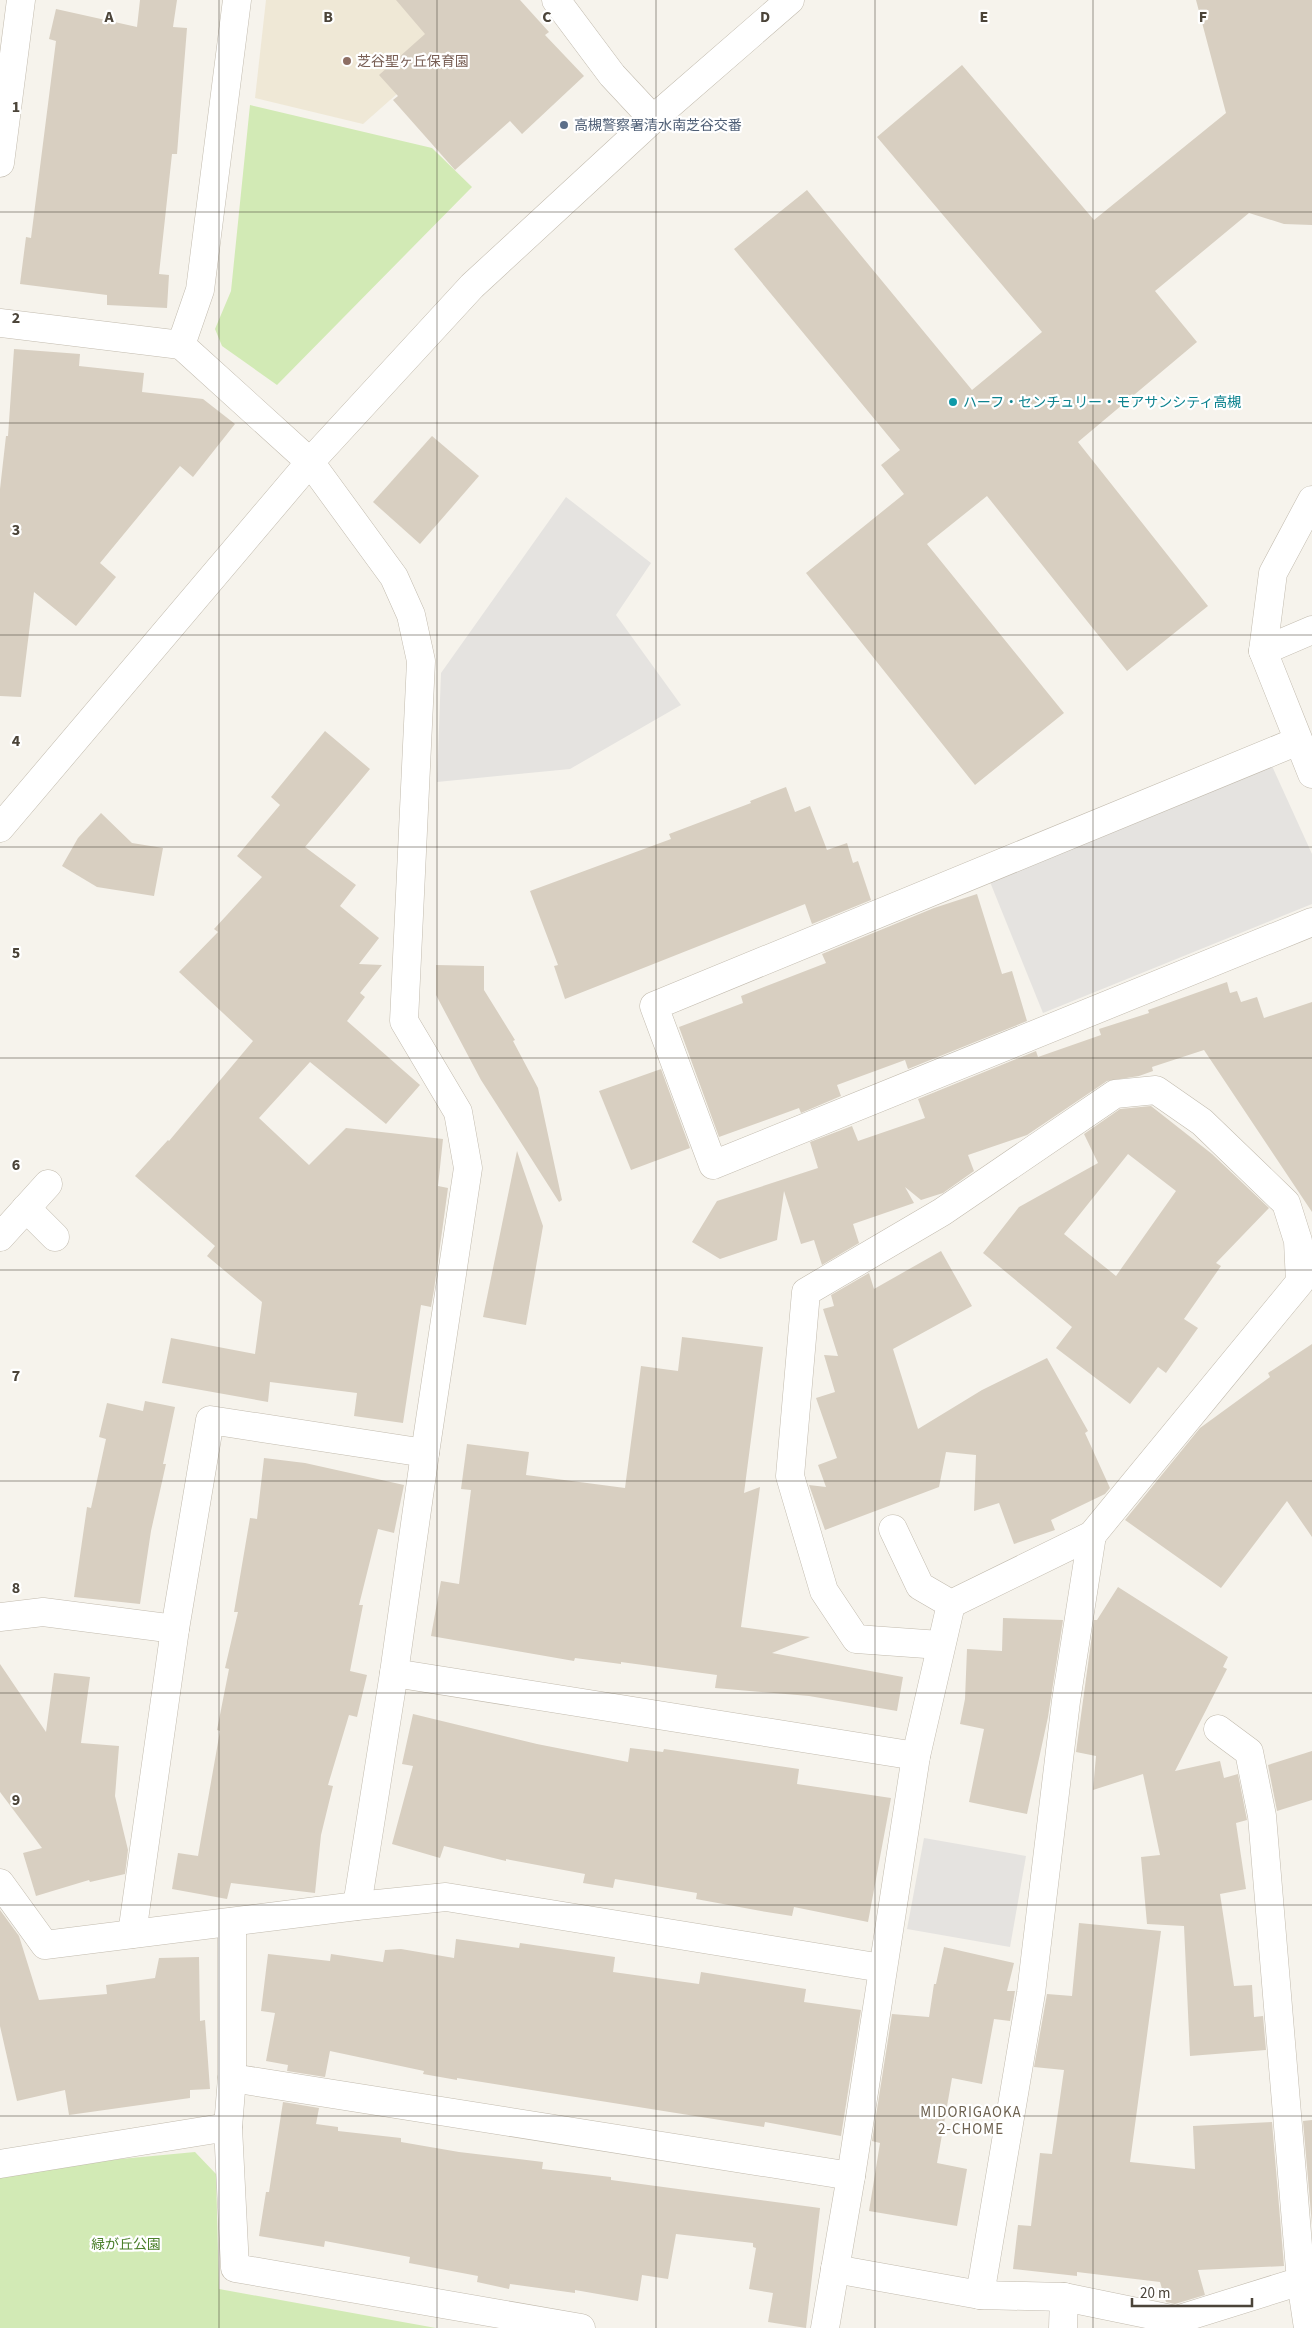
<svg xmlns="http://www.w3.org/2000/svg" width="1312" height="2328" viewBox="0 0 1312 2328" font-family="'Source Sans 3','Noto Sans JP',sans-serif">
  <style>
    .education { fill: #efe8d6 }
    .green { fill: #d2eab5 }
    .parking { fill: #e5e3e0 }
    .building { fill: #d8cfc1; fill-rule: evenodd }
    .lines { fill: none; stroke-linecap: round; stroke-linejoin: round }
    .minor-casing { stroke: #c2bbae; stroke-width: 29 }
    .minor { stroke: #fff; stroke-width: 28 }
    .grid { fill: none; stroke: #4b4439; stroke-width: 1; stroke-opacity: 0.55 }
    .education-dot { fill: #8d6e63; stroke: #fff; stroke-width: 2 }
    .service-dot { fill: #5c6f8a; stroke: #fff; stroke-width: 2 }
    .culture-dot { fill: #0f9aa8; stroke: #fff; stroke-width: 2 }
    .labels { text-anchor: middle; stroke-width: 4.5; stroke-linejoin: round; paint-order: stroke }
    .education-label { font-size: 14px; fill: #785e54; stroke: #fff; text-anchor: start }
    .service-label { font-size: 14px; fill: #4e5e75; stroke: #fff; text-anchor: start }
    .culture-label { font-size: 14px; fill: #0d838f; stroke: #fff; text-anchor: start }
    .park-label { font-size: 14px; fill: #4a7f2a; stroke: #fff }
    .neighbourhood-label { font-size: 15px; letter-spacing: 1px; fill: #6e6250; stroke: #fff }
    .grid-label { font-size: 16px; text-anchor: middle; font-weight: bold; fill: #4b4439; stroke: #fff; stroke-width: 4.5; stroke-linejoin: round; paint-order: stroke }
  </style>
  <rect width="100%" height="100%" fill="#f6f3ec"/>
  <!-- education -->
  <path class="education" d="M266 0H503L363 124 255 98Z"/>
  <!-- green -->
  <g class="green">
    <path d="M250 105 432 148 472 187 277 385 222 346 215 329 231 291Z"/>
    <path d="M195 2152 216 2174 219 2289 436 2328H0V2173L25 2168Z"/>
  </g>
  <!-- parking -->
  <g class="parking">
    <path d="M566 497 651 563 616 615 681 705 570 769 437 782 441 673Z"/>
    <path d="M1272 766 1312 854V904L1043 1013 988 877Z"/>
    <path d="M924 1838 1026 1856 1010 1947 907 1929Z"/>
  </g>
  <!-- building -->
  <g class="building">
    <path d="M140 0H177L173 27 187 28 177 154H172L159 274 169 275 167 308 107 305V295L20 284 26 237 31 238 56 41 49 39 56 9 137 27Z"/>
    <path d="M396 0H520L549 32 545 35 584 76 522 134 510 121 455 170 393 100 398 96 379 75 425 34Z"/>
    <path d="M1196 0H1312V225L1284 224 1249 213 1155 291 1197 342 1078 442 1208 606 1127 671 987 496 927 544 1064 713 975 785 806 573 904 494 881 465 900 450 734 249 807 190 972 390 1042 332 877 137 962 65 1094 220 1226 113Z"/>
    <path d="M14 349 80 354 79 366 144 373 142 392 203 399 235 424 193 477 180 466 100 563 116 577 76 626 34 592 21 697 0 696V489L6 436H8Z"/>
    <path d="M432 436 479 476 420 544 373 502Z"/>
    <path d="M325 731 370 769 305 847 356 885 340 906 379 938 359 964 382 965 360 993 365 997 347 1021 420 1085 386 1124 310 1062 259 1118 309 1165 346 1128 443 1139 438 1186 448 1188 434 1290 431 1307 421 1305 403 1423 354 1416 357 1393 270 1382 268 1402 162 1383 171 1338 255 1354 262 1302 207 1256 215 1246 135 1176 168 1140 169 1141 253 1041 179 972 218 932 214 929 262 877 237 856 280 805 271 797Z"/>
    <path d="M786 787 795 812 810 806 827 850 847 843 853 863 858 861 871 900 812 924 805 904 565 999 554 966 558 965 530 891 671 839 669 834 751 803 750 801Z"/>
    <path d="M101 813 132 843 163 848 154 896 97 887 62 866 78 838Z"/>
    <path d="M977 894 1002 974 1012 971 1027 1021 908 1069 905 1060 837 1085 841 1096 801 1113 799 1108 719 1137 679 1027 743 1003 741 996 826 963 822 954 934 908Z"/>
    <path d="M436 965 484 966V990L515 1040 513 1041 538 1088 562 1200 559 1202 481 1080 436 995Z"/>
    <path d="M1227 982 1230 993 1237 991 1241 1002 1257 997 1264 1018 1312 1002V1212L1204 1050 1152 1067 1153 1071 1139 1076 1107 1081 1027 1135 968 1155 974 1171 943 1193 921 1200 905 1187 914 1203 853 1224 859 1243 822 1265 814 1240 801 1244 784 1191 777 1240 720 1259 692 1242 717 1201 818 1168 810 1142 852 1126 858 1141 925 1118 918 1099 1036 1051 1038 1057 1101 1035 1099 1029 1149 1013 1148 1010Z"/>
    <path d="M661 1069 690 1148 631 1170 599 1091Z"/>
    <path d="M1151 1106 1212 1154 1269 1208 1216 1263 1221 1266 1184 1319 1198 1328 1166 1373 1158 1367 1130 1404 1056 1348 1072 1327 983 1253 1019 1207 1098 1163 1084 1134 1120 1109ZM1128 1154 1176 1191 1116 1276 1064 1234Z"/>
    <path d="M517 1151 543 1226 526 1325 483 1317Z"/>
    <path d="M941 1251 972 1306 893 1349 918 1429 982 1390 1047 1358 1088 1431 1085 1433 1110 1488 1105 1494 1051 1520 1055 1530 1014 1544 999 1503 974 1511 976 1455 946 1452 939 1487 825 1530 809 1485 826 1487 818 1465 837 1458 816 1398 835 1392 824 1355 838 1356 823 1309 834 1306 831 1295 869 1273 874 1289Z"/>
    <path d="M682 1337 763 1347 744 1493 760 1487 741 1627 810 1637 772 1653 903 1677 897 1711 809 1696 715 1688 717 1675 621 1662V1664L575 1658 574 1661 431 1636 441 1581 459 1584 471 1490 461 1489 467 1444 529 1452 526 1475 625 1488 641 1366 678 1371Z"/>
    <path d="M1312 1344V1537L1287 1501 1221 1588 1125 1520 1200 1428 1270 1377 1268 1373Z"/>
    <path d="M145 1401 175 1407 163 1464H166L151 1531 140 1604 74 1597 87 1507 91 1508 106 1439 99 1437 107 1403 143 1411Z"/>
    <path d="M264 1458 305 1463 404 1485 394 1533 378 1529 359 1605H363L350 1671 367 1675 357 1717 349 1715 328 1785 333 1786 321 1835 315 1893 231 1883 227 1899 172 1889 178 1853 198 1856 220 1731 217 1730 229 1669 225 1668 238 1612H234L250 1518 257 1519Z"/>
    <path d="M1118 1587 1228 1657 1223 1667 1227 1669 1175 1771 1220 1761 1224 1778 1238 1774 1247 1820 1236 1823 1246 1889 1220 1894 1234 1986 1252 1985 1254 2017 1263 2016 1266 2050 1190 2056 1184 1926 1147 1924 1141 1857 1160 1855 1143 1774 1093 1790 1096 1756 1076 1752 1094 1620H1097Z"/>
    <path d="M1003 1618 1063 1620 1048 1717 1027 1814 969 1802 984 1729 960 1724 965 1699 967 1649 1002 1651Z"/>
    <path d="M0 1664 46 1732 54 1673 90 1677 81 1743 119 1746 115 1796 128 1850 125 1874 90 1882 89 1880 36 1896 23 1853 42 1848 0 1792Z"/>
    <path d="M413 1714 537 1744 628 1762 630 1748 663 1752 664 1749 799 1769 797 1784 891 1798 868 1922 794 1907 792 1916 761 1911 696 1899 697 1893 615 1879 613 1888 583 1883 585 1874 506 1859V1861L444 1846 440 1858 392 1844 413 1766 402 1764Z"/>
    <path d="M1312 1751V1800L1277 1811 1268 1765Z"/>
    <path d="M0 1910 19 1936 39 2000 107 1994 106 1985 155 1978 159 1958 199 1957 200 2021 205 2020 210 2089 190 2090V2098L69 2115 65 2090 17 2101 0 2026Z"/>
    <path d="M1079 1923 1161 1931 1130 2162 1195 2169 1193 2126 1272 2122 1284 2266 1198 2270 1205 2295 1175 2304 1166 2302 1160 2282 1077 2272V2276L1013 2269 1018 2225 1031 2226 1040 2153 1052 2154 1064 2070 1034 2067 1047 1994 1072 1996Z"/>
    <path d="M456 1939 519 1948 520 1943 615 1957 613 1972 699 1984 701 1972 806 1989 804 2002 861 2010 841 2136 765 2122 764 2127 457 2078V2080L423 2074 424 2071 330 2051 325 2077 287 2071 288 2065 266 2061 275 2013 261 2011 268 1954 330 1961 331 1954 383 1962 385 1950 401 1949 454 1958Z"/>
    <path d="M944 1947 1014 1963 1007 1991H1015L1010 2021 994 2019 982 2084 952 2078 937 2163 967 2169 957 2226 869 2211 880 2143 872 2141 892 2014 929 2017 934 1984H936Z"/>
    <path d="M283 2102 319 2108 316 2124 338 2127V2131L401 2138V2142L459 2152 543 2162 542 2169 611 2177V2180L820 2208 806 2328 768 2322 773 2293 749 2289 756 2248 753 2247V2243L676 2234 668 2279 642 2275 638 2301 575 2290V2293L510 2284 509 2289 477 2282 478 2276 409 2263 410 2257 325 2241 324 2247 259 2236 266 2192H269Z"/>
    <path d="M1312 2120V2225L1303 2121Z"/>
  </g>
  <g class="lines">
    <defs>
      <g id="minor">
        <path d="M556 0 612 75 653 119"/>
        <path d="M0 163 21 0"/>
        <path d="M0 323 181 345 200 290 237 0"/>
        <path d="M181 345 310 462 394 577 411 615 421 661 404 1021 458 1112 468 1168 425 1453 394 1673 357 1906"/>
        <path d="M1312 500 1273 573 1263 651 1312 774"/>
        <path d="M1263 651 1312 630"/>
        <path d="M1298 741 654 1006 713 1165 1312 922"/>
        <path d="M0 828 310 462 472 286 653 119 790 0"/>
        <path d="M26 1208 55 1237"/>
        <path d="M0 1237 48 1184"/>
        <path d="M893 1529 920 1586 951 1604 1092 1535 1300 1282 1298 1241 1286 1203 1202 1122 1156 1090 1115 1094 942 1212 806 1292 790 1476 824 1591 856 1639 940 1645"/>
        <path d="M0 1617 43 1612 175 1629"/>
        <path d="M394 1673 916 1756"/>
        <path d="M1218 1729 1249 1752 1262 1816 1301 2281"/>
        <path d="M0 1883 45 1945 357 1906 446 1897 882 1968"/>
        <path d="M132 1934 175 1629 210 1420 425 1453"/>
        <path d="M232 2078 851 2176"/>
        <path d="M228 2127 232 2078V1922"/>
        <path d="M0 2164 228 2127 235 2268 581 2328"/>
        <path d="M835 2269 980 2295 1031 1993 1066 1701 1092 1535"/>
        <path d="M980 2295 1064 2297 1176 2320 1301 2281 1308 2328"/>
        <path d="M825 2328 851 2176 916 1756 951 1604"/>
        <path d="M1063 2328 1064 2297"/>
      </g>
    </defs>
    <!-- minor casing -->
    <use href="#minor" class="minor-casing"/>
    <!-- minor -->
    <use href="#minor" class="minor"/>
  </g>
  <!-- grid -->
  <path class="grid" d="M219 0V2328M437 0V2328M656 0V2328M875 0V2328M1093 0V2328M0 212H1312M0 423H1312M0 635H1312M0 847H1312M0 1058H1312M0 1270H1312M0 1481H1312M0 1693H1312M0 1905H1312M0 2116H1312"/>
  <!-- markers -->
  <circle class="education-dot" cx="347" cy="61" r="5"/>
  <circle class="service-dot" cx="564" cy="125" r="5"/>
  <circle class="culture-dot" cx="953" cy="402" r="5"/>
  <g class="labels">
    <!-- education labels -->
    <g class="education-label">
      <text x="357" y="66">芝谷聖ヶ丘保育園</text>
    </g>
    <!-- service labels -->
    <g class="service-label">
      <text x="574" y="130">高槻警察署清水南芝谷交番</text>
    </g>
    <!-- culture labels -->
    <g class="culture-label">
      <text x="963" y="407">ハーフ・センチュリー・モアサンシティ高槻</text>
    </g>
    <!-- park labels -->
    <g class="park-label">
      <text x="126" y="2249">緑が丘公園</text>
    </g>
    <!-- neighbourhood labels -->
    <g class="neighbourhood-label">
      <text x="971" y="2117">MIDORIGAOKA<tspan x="971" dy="17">2-CHOME</tspan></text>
    </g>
  </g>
  <g class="grid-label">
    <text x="109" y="22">A</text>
    <text x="328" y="22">B</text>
    <text x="547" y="22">C</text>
    <text x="765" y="22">D</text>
    <text x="984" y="22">E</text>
    <text x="1203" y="22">F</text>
    <text x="16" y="112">1</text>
    <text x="16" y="323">2</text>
    <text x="16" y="535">3</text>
    <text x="16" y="746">4</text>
    <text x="16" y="958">5</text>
    <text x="16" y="1170">6</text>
    <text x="16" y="1381">7</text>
    <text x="16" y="1593">8</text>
    <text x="16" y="1805">9</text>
  </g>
  <!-- scale -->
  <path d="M1132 2298v8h120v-8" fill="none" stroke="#4b4439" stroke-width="2.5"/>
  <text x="1140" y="2298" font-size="15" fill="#4b4439" stroke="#ffffff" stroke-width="4" paint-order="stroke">20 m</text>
</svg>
